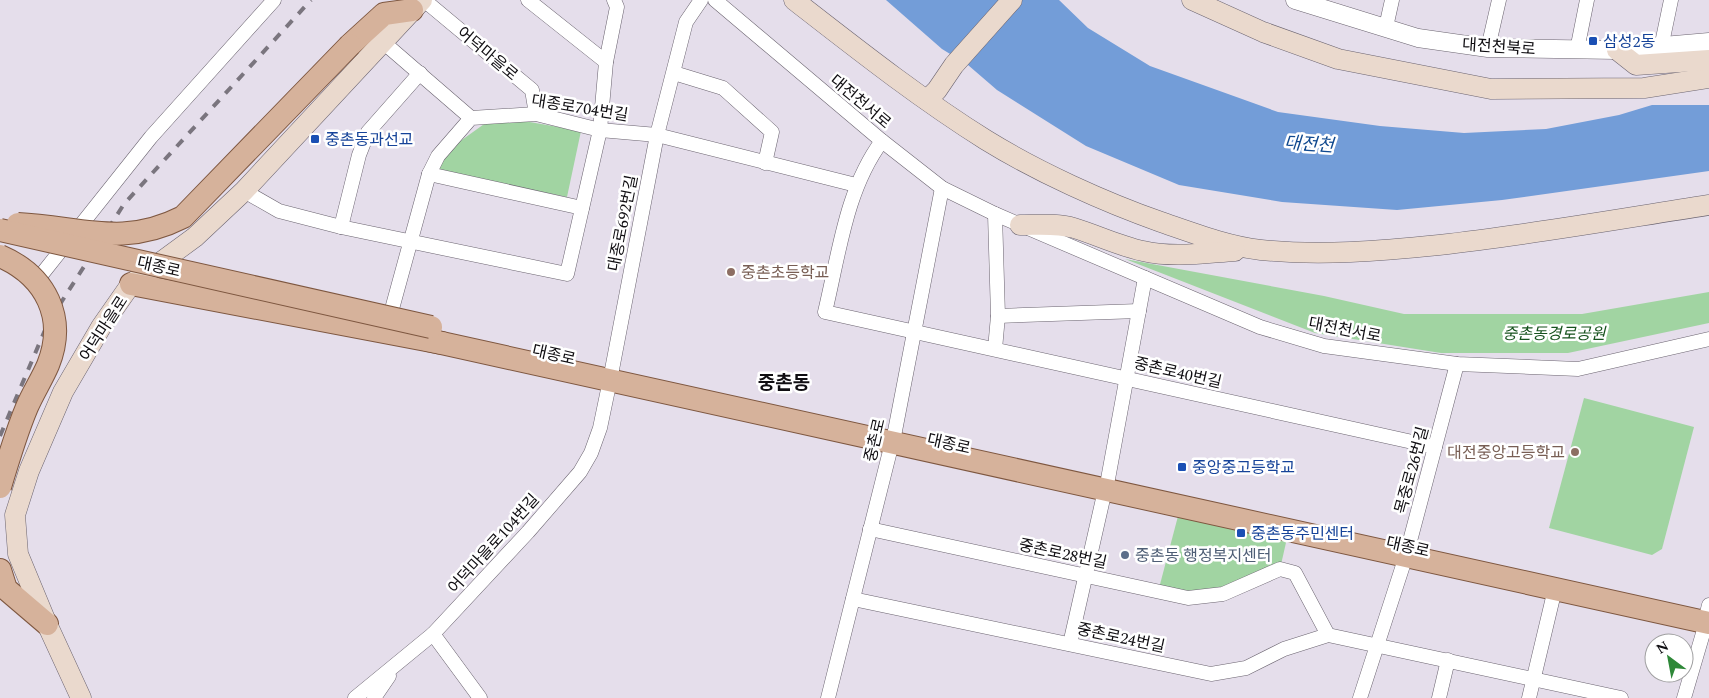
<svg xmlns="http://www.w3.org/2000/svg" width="1709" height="698" viewBox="0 0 1709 698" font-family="Spectral,'Noto Sans KR',serif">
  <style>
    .green { fill: #a1d4a2 }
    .water { fill: #739dd8 }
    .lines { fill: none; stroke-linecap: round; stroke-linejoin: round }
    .minor-casing { stroke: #6b6470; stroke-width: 15 }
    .tertiary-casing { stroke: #6b6470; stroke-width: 19 }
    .secondary-casing { stroke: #6b6470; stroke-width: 21 }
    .primary-casing { stroke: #7e5740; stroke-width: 24 }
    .minor { stroke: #fff; stroke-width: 14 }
    .tertiary { stroke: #fff; stroke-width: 18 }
    .secondary { stroke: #ead9cd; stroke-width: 20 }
    .primary { stroke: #d6b29b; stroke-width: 22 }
    .rail { stroke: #7a757e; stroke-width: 4; stroke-dasharray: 9 9; stroke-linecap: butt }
    .primary-bridge-casing { stroke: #7e5740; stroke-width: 24; stroke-linecap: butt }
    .primary-bridge { stroke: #d6b29b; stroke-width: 22 }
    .transit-dot { fill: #1a4fb4; stroke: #fff; stroke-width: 2 }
    .education-dot { fill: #8d6e63; stroke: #fff; stroke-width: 2 }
    .service-dot { fill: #5c6f8a; stroke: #fff; stroke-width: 2 }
    .labels { text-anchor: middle; stroke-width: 5; stroke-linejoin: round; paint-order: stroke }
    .transit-label { font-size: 16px; fill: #164399; stroke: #fff; text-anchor: start }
    .street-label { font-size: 16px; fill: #100e12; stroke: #fff }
    .education-label { font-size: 16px; fill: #785e54; stroke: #fff; text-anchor: start }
    .park-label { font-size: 16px; font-style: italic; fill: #16521d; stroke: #fff }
    .service-label { font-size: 16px; fill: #4e5e75; stroke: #fff; text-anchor: start }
    .water-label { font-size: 18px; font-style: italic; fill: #10498f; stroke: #fff }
    .quarter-label { font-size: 19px; font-weight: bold; fill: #100e12; stroke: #fff }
  </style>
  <rect width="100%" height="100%" fill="#e5deeb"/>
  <!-- green -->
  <g class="green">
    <path d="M524 121 581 131 567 197 435 170 459 142 487 122Z"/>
    <path d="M1125 259 1324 296 1404 314H1582L1709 292V323L1568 353H1441L1315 333Z"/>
    <path d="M1584 398 1694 427 1662 549 1652 555 1549 528Z"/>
    <path d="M1182 501 1290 525 1280 569 1223 594 1158 592Z"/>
  </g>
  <!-- water -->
  <path class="water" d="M886 0H1059L1088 28 1150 66 1278 112 1380 126 1464 133 1546 129 1619 115 1652 105H1709V171L1502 200 1397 210 1282 202 1179 185 1086 146 997 90 968 65 942 49Z"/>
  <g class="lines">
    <defs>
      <g id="minor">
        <path d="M424 0 532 90 536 114"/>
        <path d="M528 0 606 62"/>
        <path d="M715 0 882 141 942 188 995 214 1260 327 1324 346 1457 364 1578 369 1709 339"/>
        <path d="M1386 27 1392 0"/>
        <path d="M383 42 471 118"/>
        <path d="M1488 48 1499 0"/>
        <path d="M1661 48 1671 0"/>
        <path d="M1577 50 1587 0"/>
        <path d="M674 73 723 88 772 132 765 163"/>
        <path d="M882 141C846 189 839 254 825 312L1435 447"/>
        <path d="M429 174 582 208"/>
        <path d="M244 191 279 211 341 227 567 274 600 130 606 62 617 7 614 0"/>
        <path d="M995 214 998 316 995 349"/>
        <path d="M341 227 359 155 368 132 420 73"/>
        <path d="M42 274 151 137 274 0"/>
        <path d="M392 309 429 174 438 156 471 118 536 114 600 130 657 135 856 185"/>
        <path d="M998 316 1139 311"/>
        <path d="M1108 479 1145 278"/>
        <path d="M870 529 1188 598 1223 594 1280 569 1295 573 1328 635"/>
        <path d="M853 599 1211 674 1246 668 1284 649 1328 635 1621 698"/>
        <path d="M1707 613 1709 605"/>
        <path d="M433 634 480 698"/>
        <path d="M1070 644 1105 490"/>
        <path d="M355 698 433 634 528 532 580 472 591 453 600 428 610 380 657 135 686 22 701 0"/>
        <path d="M374 698 389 676"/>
        <path d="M828 698 895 431 942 188"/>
        <path d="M1360 698 1406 556 1457 364"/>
        <path d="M1439 698 1448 660"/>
        <path d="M1529 698 1555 589"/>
        <path d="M1684 698 1706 623"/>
      </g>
      <path id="tertiary" d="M1295 0 1418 38 1488 48 1617 50 1709 42"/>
      <g id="secondary">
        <path d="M794 0C857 49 919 98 986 140 1038 172 1104 202 1161 222 1193 233 1227 246 1261 250 1320 256 1381 251 1439 245 1530 235 1619 219 1709 205"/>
        <path d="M1192 0 1263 32 1338 59 1491 89 1644 88 1709 78"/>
        <path d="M1617 50 1636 65 1709 60"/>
        <path d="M927 100 937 90 954 65 1012 0"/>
        <path d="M1020 225C1038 225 1057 223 1074 228 1097 235 1119 246 1143 251 1173 258 1205 253 1235 251"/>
        <path d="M81 698 47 624 18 554 15 515 29 471 63 392 101 327 131 284 195 237 244 191 422 0"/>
      </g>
      <g id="primary">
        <path d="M350 45 384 14 412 10"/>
        <path d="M131 284 442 343"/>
        <path d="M428 340 1709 623"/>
        <path d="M0 570 6 589 47 624"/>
      </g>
    </defs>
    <!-- minor casing -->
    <use href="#minor" class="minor-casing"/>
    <!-- tertiary casing -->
    <use href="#tertiary" class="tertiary-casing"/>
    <!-- secondary casing -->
    <use href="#secondary" class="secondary-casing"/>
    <!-- primary casing -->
    <use href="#primary" class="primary-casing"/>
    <!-- minor -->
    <use href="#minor" class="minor"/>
    <!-- tertiary -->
    <use href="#tertiary" class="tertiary"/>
    <!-- secondary -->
    <use href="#secondary" class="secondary"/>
    <!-- primary -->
    <use href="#primary" class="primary"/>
    <!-- rail -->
    <path class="rail" d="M0 436 48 323 124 204 311 0"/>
    <defs>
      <g id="primary-bridge">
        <path d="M18 224C81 227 122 248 183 217L350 45"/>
        <path d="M0 230 431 327"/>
        <path d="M0 256C46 276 67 318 48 365 42 379 33 393 27 407 16 433 8 460 0 487"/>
      </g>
    </defs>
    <!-- primary-bridge casing -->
    <use href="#primary-bridge" class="primary-bridge-casing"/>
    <!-- primary-bridge -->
    <use href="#primary-bridge" class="primary-bridge"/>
  </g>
  <!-- markers -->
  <g class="transit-dot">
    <rect x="1588" y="36" width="10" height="10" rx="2.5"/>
    <rect x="310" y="134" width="10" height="10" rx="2.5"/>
    <rect x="1177" y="462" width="10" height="10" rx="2.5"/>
    <rect x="1236" y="528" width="10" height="10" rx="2.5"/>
  </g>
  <g class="education-dot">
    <circle cx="731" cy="272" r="5"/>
    <circle cx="1575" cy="452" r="5"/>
  </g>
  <circle class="service-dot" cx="1125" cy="555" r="5"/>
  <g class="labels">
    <!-- transit labels -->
    <g class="transit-label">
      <text x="1603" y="47">삼성2동</text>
      <text x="325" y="145">중촌동과선교</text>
      <text x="1192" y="473">중앙중고등학교</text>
      <text x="1251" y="539">중촌동주민센터</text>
    </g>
    <!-- street labels -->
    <g class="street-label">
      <text transform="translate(1499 46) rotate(4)" y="6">대전천북로</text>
      <text transform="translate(488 53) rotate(40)" y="6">어덕마을로</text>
      <text transform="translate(861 101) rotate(40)" y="6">대전천서로</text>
      <text transform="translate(580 107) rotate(9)" y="6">대종로704번길</text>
      <text transform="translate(622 223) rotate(-79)" y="6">대종로692번길</text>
      <text transform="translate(159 266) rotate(13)" y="6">대종로</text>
      <text transform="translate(103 328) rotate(-57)" y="6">어덕마을로</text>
      <text transform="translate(1345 329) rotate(11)" y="6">대전천서로</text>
      <text transform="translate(554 354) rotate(13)" y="6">대종로</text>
      <text transform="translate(1178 372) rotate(13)" y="6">중촌로40번길</text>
      <text transform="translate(874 440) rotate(-77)" y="6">중촌로</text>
      <text transform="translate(949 443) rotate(13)" y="6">대종로</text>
      <text transform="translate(1411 470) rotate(-75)" y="6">목중로26번길</text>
      <text transform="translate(493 543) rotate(-48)" y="6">어덕마을로104번길</text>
      <text transform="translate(1408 546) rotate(13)" y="6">대종로</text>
      <text transform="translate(1063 553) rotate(12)" y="6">중촌로28번길</text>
      <text transform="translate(1121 637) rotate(12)" y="6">중촌로24번길</text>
    </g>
    <!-- education labels -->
    <g class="education-label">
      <text x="741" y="278">중촌초등학교</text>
      <text x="1565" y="458" text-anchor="end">대전중앙고등학교</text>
    </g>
    <!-- park labels -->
    <g class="park-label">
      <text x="1554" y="339">중촌동경로공원</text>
    </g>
    <!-- service labels -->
    <g class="service-label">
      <text x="1135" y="561">중촌동 행정복지센터</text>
    </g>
    <!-- water labels -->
    <g class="water-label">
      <text transform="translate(1309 144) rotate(4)" y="6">대전천</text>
    </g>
    <!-- quarter labels -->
    <g class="quarter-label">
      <text x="784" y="389">중촌동</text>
    </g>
  </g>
  <!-- north arrow -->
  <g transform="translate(1669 658) rotate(328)"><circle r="24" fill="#ffffff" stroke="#9f9fa0"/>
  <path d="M0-4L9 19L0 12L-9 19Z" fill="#2e8838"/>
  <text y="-8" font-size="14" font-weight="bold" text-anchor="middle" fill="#100e12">N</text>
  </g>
</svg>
